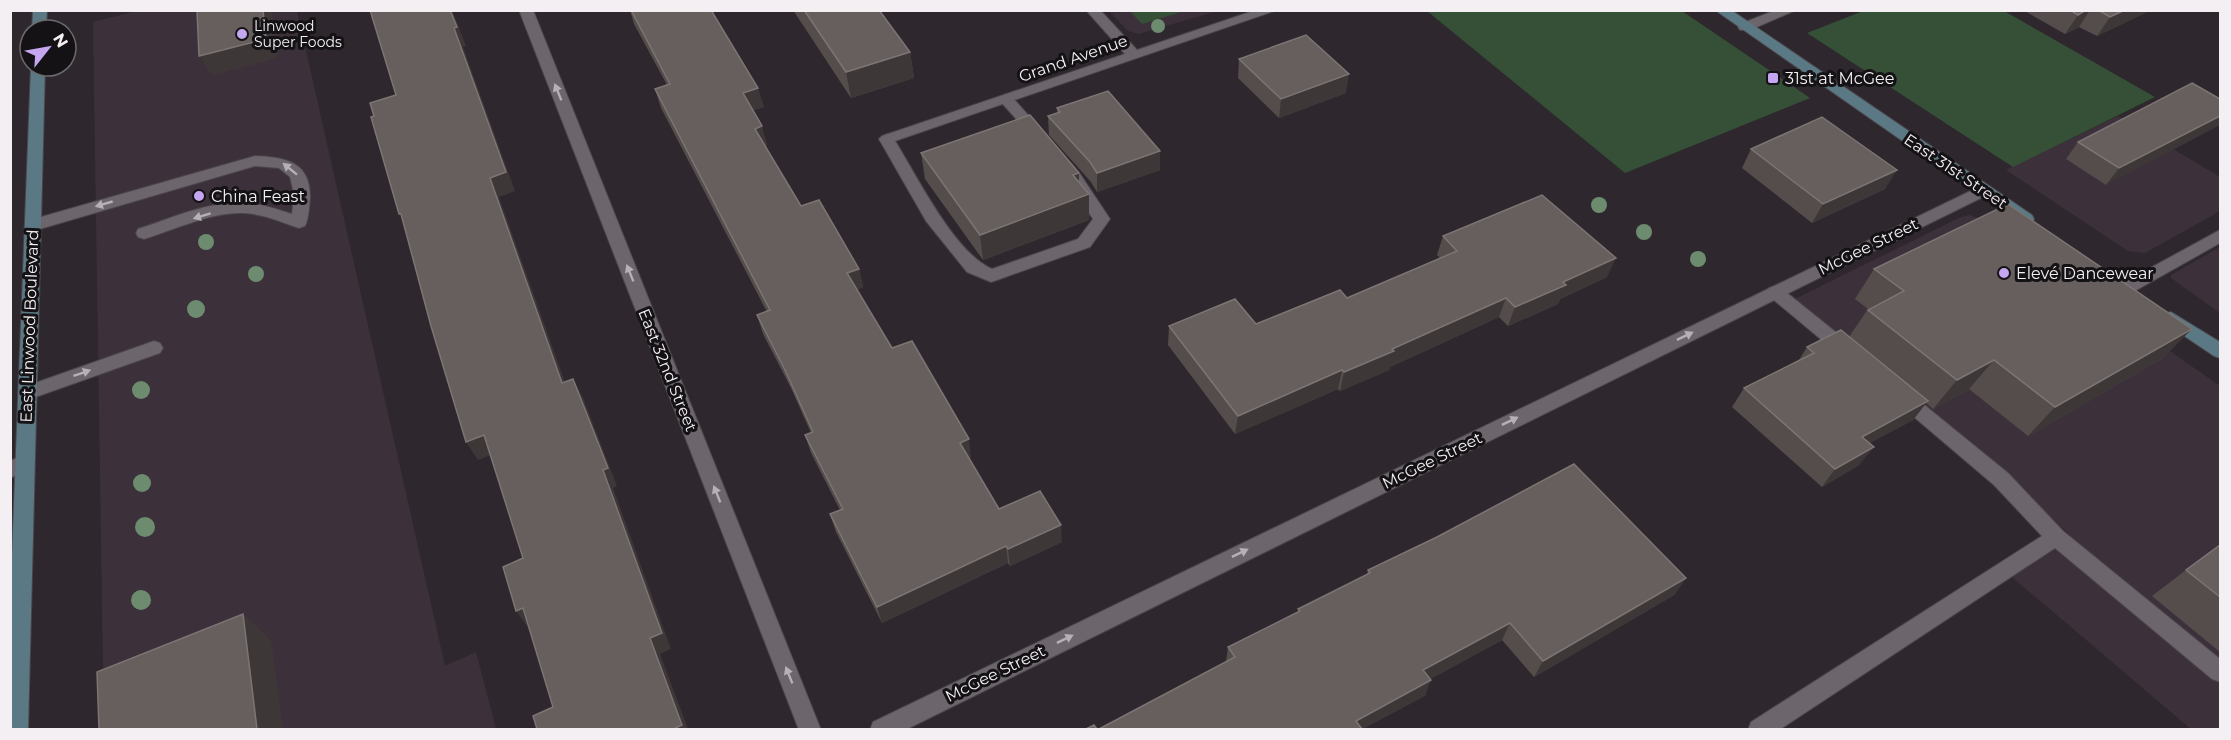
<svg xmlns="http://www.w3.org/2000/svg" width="2231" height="740" viewBox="0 0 2231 740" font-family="Montserrat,sans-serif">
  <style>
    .built { fill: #3c313b }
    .green { fill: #355036 }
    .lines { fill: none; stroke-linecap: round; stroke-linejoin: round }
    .lane-casing { stroke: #4b464b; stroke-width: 2 }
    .street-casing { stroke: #4b464b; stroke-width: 2 }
    .secondary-casing { stroke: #4b464b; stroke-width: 2 }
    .lane { fill: #6c656c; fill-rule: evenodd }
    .street { fill: #6c656c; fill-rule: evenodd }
    .secondary { fill: #5b7984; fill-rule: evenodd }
    .tree { fill: #6d8c6f }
    .wall { fill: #554d4b }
    .shaded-wall { fill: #3e3738 }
    .building { fill: #665f5d; stroke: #7c7574; stroke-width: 1.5 }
    .oneway { fill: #b6b1b6 }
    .poi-dot { fill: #c5a7f1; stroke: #141214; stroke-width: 2 }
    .labels { text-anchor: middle; stroke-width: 6; stroke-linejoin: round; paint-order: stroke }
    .far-poi-label { font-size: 14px; fill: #f3eff3; stroke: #141214; text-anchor: start }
    .street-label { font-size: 16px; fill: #f3eff3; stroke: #141214 }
    .poi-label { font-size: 16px; fill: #f3eff3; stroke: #141214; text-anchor: start }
  </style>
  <rect width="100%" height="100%" fill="#2e282e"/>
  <!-- built -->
  <g class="built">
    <path d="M141 10 297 11 445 666 476 652 496 729H104L93 22Z"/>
    <path d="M1109 11H1217L1139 34 1128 31Z"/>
    <path d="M2118 116 2220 177V211L2145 253 2128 251 2006 170Z"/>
    <path d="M1970 215 1985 222 2220 386V729H2191L2012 577 2071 536 1987 458 1795 299 1961 217Z"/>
    <path d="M2220 247V313L2171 278V275Z"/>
  </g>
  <!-- green -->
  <g class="green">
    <path d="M1130 11H1184L1142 24Z"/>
    <path d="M1427 11H1682L1810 98 1625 173Z"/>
    <path d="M1863 11H2004L2155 97 2013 167 1807 33Z"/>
  </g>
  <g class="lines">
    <defs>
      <g id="lane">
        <path d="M1006 94 1011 96 1044 133 1047 136 1044 139H1034L1001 102 999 99Z"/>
        <path d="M887 134 892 136C915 172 953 252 992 269L1078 239 1093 219 1066 178 1068 174H1080L1110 219 1090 247 997 280 991 282 967 272 926 221 879 139Z"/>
        <path d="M255 156C285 157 311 162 310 198 309 207 309 218 305 226L299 228C281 222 263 214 244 213 210 212 177 229 144 239L138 237 136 233 138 229C172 218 210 200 247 203 262 204 277 209 292 214L294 194 290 177 279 168 255 166 33 231 27 229 25 225 27 221Z"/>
        <path d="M1775 286 1781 288 1853 346 1856 351 1853 356 1847 358 1841 356 1769 296 1766 292 1769 288Z"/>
        <path d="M154 341 160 343 163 348 160 353 27 400 21 398 18 393 21 388Z"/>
        <path d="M1900 388 1906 390 2008 473 2063 531 2220 659V682L2212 679 2055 548 1779 730H1748L1751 722 2042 536 1994 485 1894 400 1891 395 1894 390Z"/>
        <path d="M24 455 31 457 34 463 31 469 10 478V461Z"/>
      </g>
      <g id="street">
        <path d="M519 10H533L821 730H799Z"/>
        <path d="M1086 10H1100L1137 50 1256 10H1277L892 142H882L879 139 882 136 1125 54Z"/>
        <path d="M1776 10H1796L1750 30H1740L1738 27 1740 24Z"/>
        <path d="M1983 185 1989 186 1991 190 1989 194 905 730H870L873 722Z"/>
        <path d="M2220 230V243L2133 292 2127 294 2121 292 2118 288 2121 284Z"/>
      </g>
      <g id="secondary">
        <path d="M33 10H47L46 30H32Z"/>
        <path d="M1715 10H1731L2032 215 2034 219 2032 223H2020Z"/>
        <path d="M31 66H45L28 730H10V606Z"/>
        <path d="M2171 312 2220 342V358L2214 356 2165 323 2162 318 2165 313Z"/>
      </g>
    </defs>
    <!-- lane casing -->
    <use href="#lane" class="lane-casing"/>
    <!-- street casing -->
    <use href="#street" class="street-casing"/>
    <!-- secondary casing -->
    <use href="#secondary" class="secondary-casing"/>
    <!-- lane -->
    <use href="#lane" class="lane"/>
    <!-- street -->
    <use href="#street" class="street"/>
    <!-- secondary -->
    <use href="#secondary" class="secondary"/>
  </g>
  <!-- trees -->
  <g class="tree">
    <circle cx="1158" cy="26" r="7"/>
    <circle cx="1599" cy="205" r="8"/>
    <circle cx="1644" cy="232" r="8"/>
    <circle cx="206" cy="242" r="8"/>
    <circle cx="1698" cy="259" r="8"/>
    <circle cx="256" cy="274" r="8"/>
    <circle cx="196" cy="309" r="9"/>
    <circle cx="141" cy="390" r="9"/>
    <circle cx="142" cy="483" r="9"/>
    <circle cx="145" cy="527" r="10"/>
    <circle cx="141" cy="600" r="10"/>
  </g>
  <!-- wall -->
  <g class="wall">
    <path d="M630 10H711L764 107 753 110 767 145 765 146 801 206 859 269 863 287 857 290 892 348 971 457 969 458 999 509 1062 542 1010 566 1008 563 882 623 836 532 830 514 840 510 811 453 805 435 811 433 791 388 763 334 757 315 767 312 661 108 655 89 667 85 634 24Z"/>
    <path d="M793 10H879L910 52 914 78 851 98Z"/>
    <path d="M2023 10H2151L2097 36 2079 27 2065 34Z"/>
    <path d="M1239 59 1346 93 1279 118 1238 78Z"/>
    <path d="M2220 99 2106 185 2066 159 2078 142Z"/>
    <path d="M1057 108 1160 170 1097 192 1091 182 1049 135 1048 116 1057 113Z"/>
    <path d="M1751 149 1885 189 1812 223 1742 168Z"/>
    <path d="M921 153 1089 194V220L983 260 925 179Z"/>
    <path d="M1443 236 1607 277 1560 299 1558 304 1508 326 1499 317 1390 367 1389 370 1340 391 1338 389 1235 434 1168 345 1169 326 1256 324 1347 298 1440 258 1437 255Z"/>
    <path d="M1874 269 2163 358 2028 436 1969 389 1933 409 1926 403 1913 420 1869 443 1859 465 1822 487 1732 407 1744 388 1799 360 1807 347 1849 337 1868 309 1855 299Z"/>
    <path d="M2220 545V652L2152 596 2186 570Z"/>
    <path d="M1368 570 1686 578 1674 595 1534 677 1502 640 1430 679 1425 696 1226 662 1228 647 1298 612V609L1367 574Z"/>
  </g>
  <!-- shaded-wall -->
  <g class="shaded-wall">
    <path d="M263 10H272L278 58 212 75 199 56Z"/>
    <path d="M450 10H452L466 46 463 47 515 191 499 197 572 402 562 383 490 178Z"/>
    <path d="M2086 10H2090L2079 27 2065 34 2078 15Z"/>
    <path d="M2125 10H2151L2097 36 2110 17Z"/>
    <path d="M910 52 914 78 851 98 846 72Z"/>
    <path d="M1349 74 1346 93 1279 118 1281 99Z"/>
    <path d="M758 88 764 107 748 112 743 93Z"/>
    <path d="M2220 116V125L2106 185 2119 168Z"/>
    <path d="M762 126 767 145 760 148 755 129Z"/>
    <path d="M1160 151V170L1097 192V173Z"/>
    <path d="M1897 170 1885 189 1812 223 1823 204Z"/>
    <path d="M1079 173V197L1089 194V220L983 260 980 235 1073 175Z"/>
    <path d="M1616 258 1607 277 1560 299 1558 304 1508 326 1515 307 1563 282Z"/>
    <path d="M859 269 863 287 852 292 847 273Z"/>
    <path d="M1506 298 1499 317 1390 367 1389 370 1340 391 1344 372 1392 349Z"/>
    <path d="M2192 329 2163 358 2028 436 2055 407Z"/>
    <path d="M1994 360 1969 389 1933 409 1957 380Z"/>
    <path d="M1342 370 1338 389 1235 434 1238 416Z"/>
    <path d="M573 379 583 398 617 486 613 488 671 649 660 654 688 729H673L650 638 603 470Z"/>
    <path d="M1928 401 1913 420 1848 455 1862 437Z"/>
    <path d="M484 435 496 453 478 460 466 442Z"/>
    <path d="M969 439 971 457 963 461 960 443Z"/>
    <path d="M1874 447 1859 465 1822 487 1835 469Z"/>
    <path d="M1061 525 1062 542 1010 566 1008 549Z"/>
    <path d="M1006 546 1008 563 882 623 877 607Z"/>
    <path d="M1686 578 1674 595 1534 677 1543 661Z"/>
    <path d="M523 608 535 624 528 627 516 611Z"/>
    <path d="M243 614 271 640 283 729H257Z"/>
    <path d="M1510 623 1502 640 1417 686 1423 670Z"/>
    <path d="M1431 680 1425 696 1363 729H1353L1356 721Z"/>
  </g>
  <!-- building -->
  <g class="building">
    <path d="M197 10H263L266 39 199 56Z"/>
    <path d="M370 10H450L457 27 454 28 506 172 490 178 562 383 573 379 588 417 608 468 603 470 662 633 650 638 682 725 673 729H537L533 716 553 707 523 608 516 611 503 567 523 558 484 435 466 442 431 326 401 214H399L371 117 374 116 370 103 396 95Z"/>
    <path d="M631 10H711L758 88 743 93 762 126 755 129 801 206 819 200 859 269 847 273 892 348 912 341 969 439 960 443 999 509 1040 491 1061 525 1008 549 1006 546 877 607 830 514 843 509 805 435 813 432 785 370 757 315 770 310 655 89 670 84Z"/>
    <path d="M804 10H879L910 52 846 72Z"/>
    <path d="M2070 10H2086L2078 15Z"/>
    <path d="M2098 10H2125L2110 17Z"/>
    <path d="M1306 35 1349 74 1281 99 1239 59Z"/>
    <path d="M2192 83 2220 99V116L2119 168 2078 142Z"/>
    <path d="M1108 91 1160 151 1097 173 1090 162 1048 116 1060 112 1057 108Z"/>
    <path d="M1030 115 1079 173 1073 175 1089 194 980 235 921 153Z"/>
    <path d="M1822 117 1897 170 1823 204 1751 149Z"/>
    <path d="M1542 195 1616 258 1563 282 1566 285 1515 307 1506 298 1392 349 1394 351 1344 372 1342 370 1238 416 1169 326 1235 299 1256 324 1340 290 1347 298 1457 251 1443 236Z"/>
    <path d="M2008 204 2192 329 2055 407 1994 360 1957 380 1868 310 1904 291 1874 269Z"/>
    <path d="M1841 330 1928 401 1862 437 1874 447 1835 469 1744 388 1814 353 1807 347Z"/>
    <path d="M1574 464 1686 578 1543 661 1510 623 1423 670 1431 680 1356 721 1362 729H1099L1235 657 1228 647 1300 611 1298 609 1370 573 1368 570 1437 537Z"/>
    <path d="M2220 545V597L2186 570Z"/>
    <path d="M243 614 257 729H99L97 672Z"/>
    <path d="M1094 725 1097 729H1086Z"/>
  </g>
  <!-- one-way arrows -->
  <defs><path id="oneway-solid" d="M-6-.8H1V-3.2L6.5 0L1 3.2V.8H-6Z" transform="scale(1.5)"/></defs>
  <g class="oneway">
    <use href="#oneway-solid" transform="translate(558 92) rotate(-112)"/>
    <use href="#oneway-solid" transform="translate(290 169) rotate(-141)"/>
    <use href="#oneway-solid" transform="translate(104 204) rotate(164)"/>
    <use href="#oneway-solid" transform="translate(202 216) rotate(163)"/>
    <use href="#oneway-solid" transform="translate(630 273) rotate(-112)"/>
    <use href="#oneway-solid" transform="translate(1685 336) rotate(-26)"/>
    <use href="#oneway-solid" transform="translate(82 373) rotate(-19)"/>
    <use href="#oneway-solid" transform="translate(1510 421) rotate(-26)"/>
    <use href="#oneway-solid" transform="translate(717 494) rotate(-112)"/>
    <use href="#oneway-solid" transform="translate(1240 553) rotate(-26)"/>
    <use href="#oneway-solid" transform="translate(1065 639) rotate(-26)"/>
    <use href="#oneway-solid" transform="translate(789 675) rotate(-112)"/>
  </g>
  <!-- markers -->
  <g class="poi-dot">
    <circle cx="242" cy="34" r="6"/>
    <rect x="1767" y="72" width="12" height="12" rx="3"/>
    <circle cx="199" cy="196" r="6"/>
    <circle cx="2004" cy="273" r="6"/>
  </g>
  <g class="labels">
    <!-- far-poi labels -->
    <g class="far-poi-label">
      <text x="254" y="31">Linwood<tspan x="254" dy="16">Super Foods</tspan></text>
    </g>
    <!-- street labels -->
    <g class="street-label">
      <text transform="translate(1073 58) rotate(-19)" y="6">Grand Avenue</text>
      <text transform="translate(1956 171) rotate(34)" y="6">East 31st Street</text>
      <text transform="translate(1868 246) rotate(-26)" y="6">McGee Street</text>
      <text transform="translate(29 326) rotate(-88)" y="6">East Linwood Boulevard</text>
      <text transform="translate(668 370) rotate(68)" y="6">East 32nd Street</text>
      <text transform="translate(1432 460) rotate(-26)" y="6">McGee Street</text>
      <text transform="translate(995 673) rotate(-26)" y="6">McGee Street</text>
    </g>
    <!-- poi labels -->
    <g class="poi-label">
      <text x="1785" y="84">31st at McGee</text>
      <text x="211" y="202">China Feast</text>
      <text x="2016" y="279">Elevé Dancewear</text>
    </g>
  </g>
  <!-- border -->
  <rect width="2231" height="740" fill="none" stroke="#f3eff3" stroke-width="24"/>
  <!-- north arrow -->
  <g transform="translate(48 48) rotate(59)"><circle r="28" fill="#141214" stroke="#6d6a6d" stroke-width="1.5"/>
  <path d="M0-4.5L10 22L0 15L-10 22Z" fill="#c5a7f1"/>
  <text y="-9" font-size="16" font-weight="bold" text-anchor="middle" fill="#f3eff3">N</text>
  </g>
</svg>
